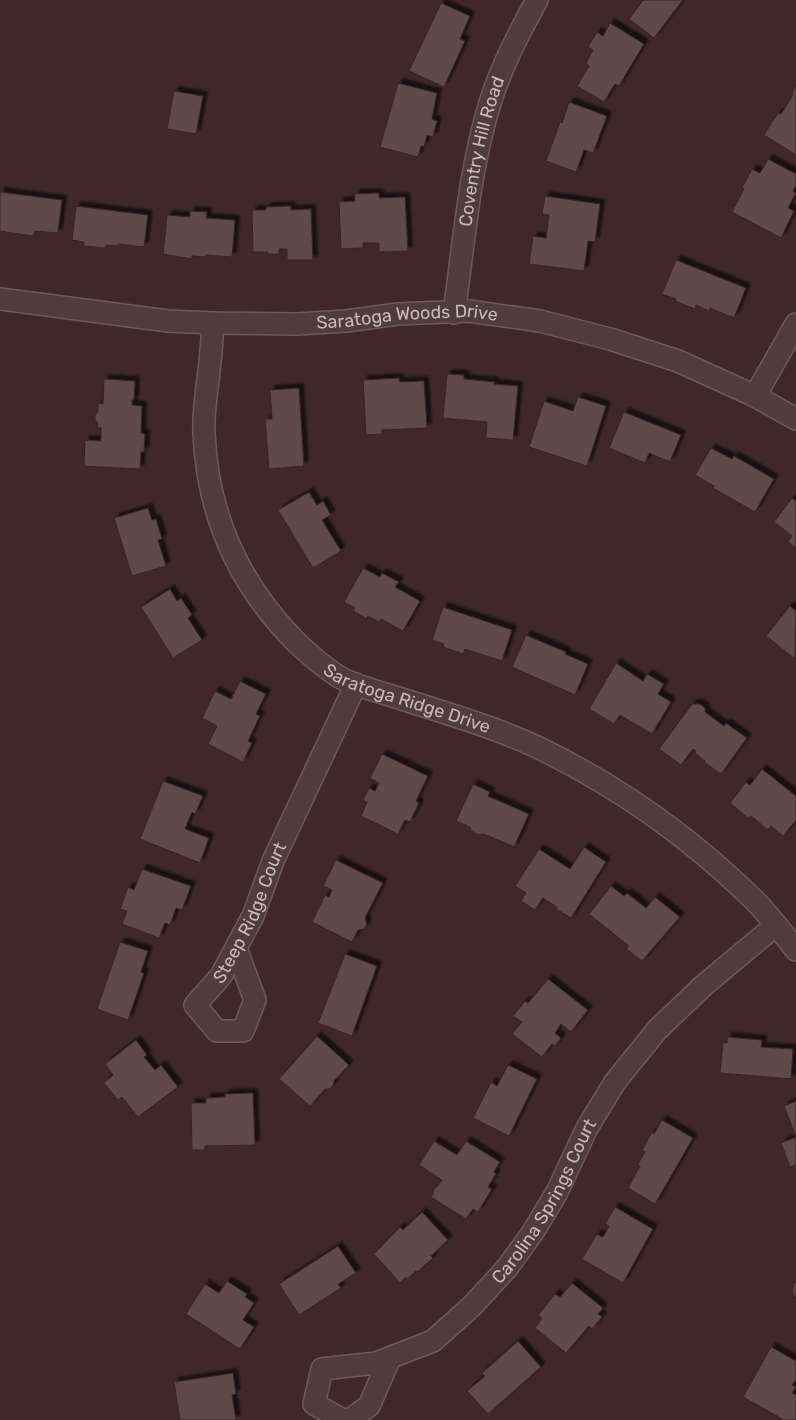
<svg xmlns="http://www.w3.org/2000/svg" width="796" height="1420" viewBox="0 0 796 1420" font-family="Rubik,sans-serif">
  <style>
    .building { fill: #61484a; stroke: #372325; filter: url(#shadow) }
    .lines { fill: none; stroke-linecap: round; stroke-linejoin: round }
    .minor-casing { stroke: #6d5a5c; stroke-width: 24 }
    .minor { stroke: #503c3e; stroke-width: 21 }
    .labels { text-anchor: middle; stroke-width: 4; stroke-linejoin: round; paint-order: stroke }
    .street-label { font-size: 18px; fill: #cab9ba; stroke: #352123 }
  </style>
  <defs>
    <filter id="shadow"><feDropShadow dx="4.5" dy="-4.5" stdDeviation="1" flood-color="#0009"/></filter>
  </defs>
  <rect width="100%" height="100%" fill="#40282a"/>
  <!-- building -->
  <g class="building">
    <path d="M643 0H683L654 38 629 19Z"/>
    <path d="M441 3 470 16 460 39 465 41 444 87 409 71Z"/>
    <path d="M610 23 644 44 619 86 615 84 604 102 577 86 589 66 586 63 593 50 588 47 597 32 603 36Z"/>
    <path d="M398 83 437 93 432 119 437 121 433 137 427 135 424 147 421 146 418 157 380 147Z"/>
    <path d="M796 86V155L764 135 778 113 781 114 793 95 792 92Z"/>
    <path d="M174 91 203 96 196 134 167 129Z"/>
    <path d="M569 102 607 116 593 153 584 150 576 172 546 161 560 122 562 123Z"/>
    <path d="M768 159 796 174V185L793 191 796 193 788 208 794 211 781 238 732 212 744 189 742 188 752 169 760 173Z"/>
    <path d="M0 192 62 200 58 233 35 231 33 236 0 231Z"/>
    <path d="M379 193V198L405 197 408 251 379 252V243H363V248L341 249 339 202 355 201 354 194Z"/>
    <path d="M545 196 600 204 595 242 588 241 584 271 529 264 533 236 546 238 549 215 542 214Z"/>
    <path d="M76 206 148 215 144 247 118 244V246L106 245V248L83 246 84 242 72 240Z"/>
    <path d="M291 206V210L311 209 313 260H287V249H279V254H268V252H253L252 210H266V207Z"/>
    <path d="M190 211 207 212 206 218 235 220 232 257 206 255V257L192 256V259L163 254 167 215 190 217Z"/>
    <path d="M676 260 746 288 734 318 710 308 709 311 696 305 695 309 675 301 676 299 662 294Z"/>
    <path d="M447 374 464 375V379L495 382 494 384 518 386 513 440 486 438 487 422 443 418Z"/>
    <path d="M399 378 400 382 424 381 427 428 382 430V434L366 435 363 380Z"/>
    <path d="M104 379 135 381 134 400H132V405L142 406 141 433 145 434 144 452H141L140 469 84 466 85 440 101 441V428L97 427 98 423 95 420V415L98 412V403L103 404Z"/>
    <path d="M299 388 304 466 269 469 265 419H272L270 390Z"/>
    <path d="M578 397 606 406 587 466 529 447 544 401 573 411Z"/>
    <path d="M624 412 681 435 670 462 649 453 645 463 609 448Z"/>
    <path d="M711 448 732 459 734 456 774 479 755 512 713 488 714 486 695 475Z"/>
    <path d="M309 492 317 505 323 501 331 515 322 520 341 551 313 568 278 510Z"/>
    <path d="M792 498 796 501V548L788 542 792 536 774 522Z"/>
    <path d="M148 508 152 520 156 519 162 539 158 540 166 566 132 576 114 518Z"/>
    <path d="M363 568 380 577 382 573 399 582 395 587 420 601 403 631 381 619 379 622 368 616 367 619 353 611 355 608 344 602Z"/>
    <path d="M170 589 177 601 181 598 192 615 188 618 202 640 173 658 141 607Z"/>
    <path d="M790 606 796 611 795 659 766 636Z"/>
    <path d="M443 607 512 630 502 661 465 649 463 654 443 647 444 644 432 640Z"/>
    <path d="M526 635 566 652 565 654 588 664 575 695 512 667Z"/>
    <path d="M616 663 643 681 647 674 664 684 658 694 671 702 652 734 620 715 614 724 589 709Z"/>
    <path d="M240 681 266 694 256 714 260 716 248 741 252 743 243 762 208 744 217 726 202 718 215 691 231 699Z"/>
    <path d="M692 704H700L705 708V712L724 726 726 723 747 738 721 774 704 762 705 761 695 753 696 751 693 749 681 765 659 749Z"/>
    <path d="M382 754 428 776 416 801 419 803 410 822 405 820 398 834 361 816 367 802 363 800 369 788 375 791 379 783 370 778Z"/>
    <path d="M762 769 796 796V820L783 836 771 826 768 830 751 816 748 818 730 803 746 782 750 785Z"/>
    <path d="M163 781 203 796 195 814 192 812 185 829 209 838 200 863 140 839Z"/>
    <path d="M473 784 490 792 488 796 529 814 514 847 484 834 479 835 471 831 470 827 456 821Z"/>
    <path d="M584 847 606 862 571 918 556 909 557 907 543 898 535 910 521 901 526 893 515 886 539 849 570 869Z"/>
    <path d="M336 860 383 883 365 918 367 924 364 929 358 930 352 942 312 922 325 895 329 897 332 890 323 886Z"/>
    <path d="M142 869 191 886 182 910 176 908 170 925 165 923 159 938 122 924 127 911 120 909 128 887 134 890Z"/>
    <path d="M611 886 624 896 627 893 646 908 655 897 680 917 642 961 626 949 629 946 589 914Z"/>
    <path d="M120 942 148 951 141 972 144 973 128 1020 97 1009Z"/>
    <path d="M345 954 377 966 352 1036 318 1023Z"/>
    <path d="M548 979 588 1010 571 1032 561 1024 555 1033 561 1038 555 1046 552 1044 542 1057 512 1034 522 1022 513 1016 525 1001 528 1003Z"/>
    <path d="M317 1036 349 1065 334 1081V1084L330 1089H325L310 1106 279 1079Z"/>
    <path d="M727 1037 762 1040 761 1047 793 1049 791 1079 720 1073 723 1043H727Z"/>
    <path d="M136 1040 147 1055 144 1057 155 1070 161 1065 178 1087 138 1117 122 1097 118 1100 104 1083 113 1075 105 1064Z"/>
    <path d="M508 1065 537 1079 509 1136 473 1118 491 1082 497 1086Z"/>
    <path d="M253 1093 255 1145 205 1146V1150H192L191 1103H206V1098L225 1097V1094Z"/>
    <path d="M796 1101V1137L784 1106Z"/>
    <path d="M662 1120 693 1138 655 1204 628 1188 640 1166 638 1164 645 1152 642 1150 652 1132 654 1134Z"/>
    <path d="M796 1137V1165L790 1167 781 1143Z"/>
    <path d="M434 1141 457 1155 466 1141 500 1162 494 1172 496 1174 488 1187 492 1189 478 1212 473 1209 466 1219 431 1197 434 1192 433 1191 442 1180 419 1165Z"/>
    <path d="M615 1207 653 1229 623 1283 582 1259 597 1234 603 1237 609 1226 605 1224Z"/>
    <path d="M422 1212 448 1240 431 1256 433 1258 417 1272 416 1271 407 1279 406 1277 400 1283 374 1254 400 1227 403 1230Z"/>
    <path d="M338 1246 356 1273 338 1284 341 1288 299 1315 279 1284Z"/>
    <path d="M227 1281 247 1294 245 1297 254 1303 243 1320 254 1327 240 1349 186 1314 205 1284 219 1293Z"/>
    <path d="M796 1282V1299L792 1292 794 1283Z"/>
    <path d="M572 1283 603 1308 598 1314 602 1317 592 1329 589 1326 566 1353 535 1328 542 1318 538 1315 555 1294 560 1297Z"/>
    <path d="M518 1341 541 1367 488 1414 467 1391 485 1376 482 1373Z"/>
    <path d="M771 1347 796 1361V1380L792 1385 796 1387 792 1393 796 1395V1420H784L743 1397Z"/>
    <path d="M233 1373 236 1394 232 1395 236 1420H180L174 1382Z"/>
  </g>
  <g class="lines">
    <defs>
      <g id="minor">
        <path id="s1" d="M0 299 168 321 213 323 297 324 346 321 398 314 469 311 540 321 610 339 678 361 755 396 796 419"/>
        <path id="s2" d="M454 313C464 243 469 171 490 103 501 67 519 33 537 0"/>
        <path id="s3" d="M213 323C212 339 211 355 209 371 207 391 203 411 204 432 207 514 239 585 297 643 310 655 330 673 345 680 365 689 388 694 408 701 452 715 496 728 537 747 616 785 687 835 750 896 767 912 781 931 796 950"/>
        <path d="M755 396 796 324"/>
        <path id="s4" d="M237 951 255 1000 243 1031H217L195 1005 221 976 253 916 273 861 356 684"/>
        <path id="s5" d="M343 1420 314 1404 322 1369 376 1363 433 1341 472 1306 507 1268 533 1232 557 1192 587 1128 615 1082 657 1030 703 986 776 925"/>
        <path d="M349 1420 369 1406 390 1358"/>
      </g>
    </defs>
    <!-- minor casing -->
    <use href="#minor" class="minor-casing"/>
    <!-- minor -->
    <use href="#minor" class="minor"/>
  </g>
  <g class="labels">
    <!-- street labels -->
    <g class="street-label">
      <text dy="6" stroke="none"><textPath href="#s2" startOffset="164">Coventry Hill Road</textPath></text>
      <text dy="6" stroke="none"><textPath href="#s1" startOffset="409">Saratoga Woods Drive</textPath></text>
      <text dy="6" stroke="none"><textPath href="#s3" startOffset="471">Saratoga Ridge Drive</textPath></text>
      <text dy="6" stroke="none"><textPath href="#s4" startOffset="254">Steep Ridge Court</textPath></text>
      <text dy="6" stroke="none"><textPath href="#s5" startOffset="365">Carolina Springs Court</textPath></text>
    </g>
  </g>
</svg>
